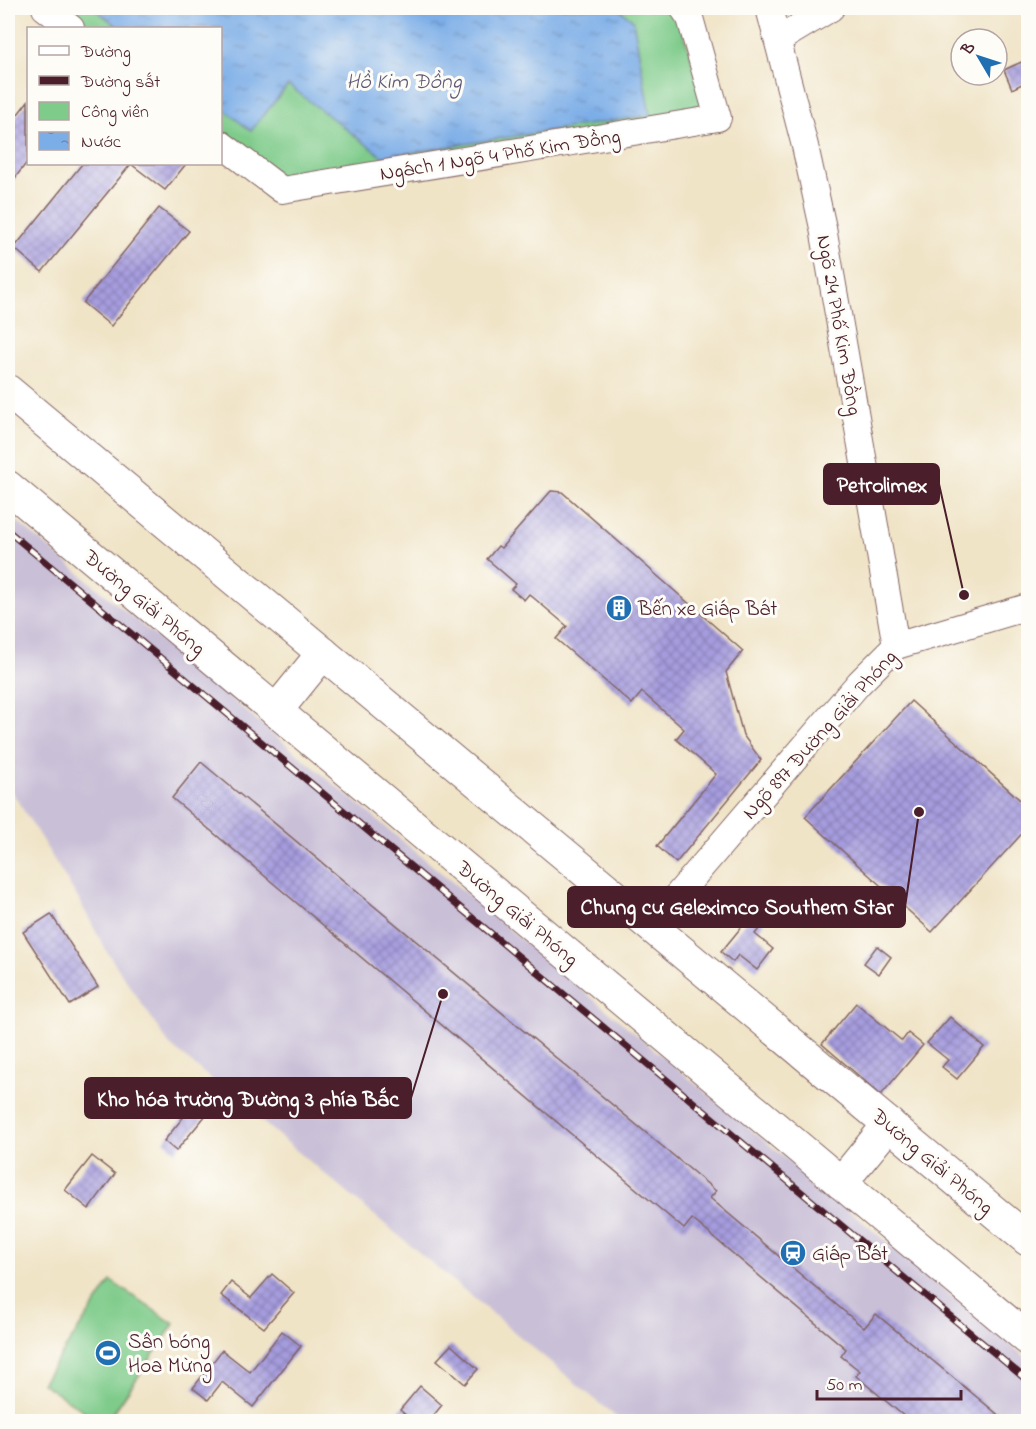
<svg xmlns="http://www.w3.org/2000/svg" width="1036" height="1429" viewBox="0 0 1036 1429" font-family="'Indie Flower',sans-serif">
  <style>
    .industrial { fill: #c9bfd7 }
    .park { fill: #7ecb8a; stroke: #64755a; stroke-width: 1.5 }
    .water { fill: url(#water-ripples); stroke: #626689; stroke-width: 1.5 }
    .building { fill: url(#building-cross-hatch) }
    .lines { fill: none; stroke-linecap: round; stroke-linejoin: round }
    .minor-casing { stroke: #846462; stroke-width: 28 }
    .major-casing { stroke: #846462; stroke-width: 34 }
    .minor { stroke: #fff; stroke-width: 26 }
    .major { stroke: #fff; stroke-width: 32 }
    .rail-casing { stroke: #4a1f2b; stroke-width: 7 }
    .rail { stroke: #fdfcf7; stroke-width: 4.5; stroke-dasharray: 14; stroke-linecap: butt }
    .labels { text-anchor: middle; stroke-width: 6; stroke-linejoin: round; paint-order: stroke }
    .street-label { font-size: 21px; fill: #4a1f2b; stroke: #fdfcf7 }
    .poi-label { font-size: 21px; fill: #4a1f2b; stroke: #fdfcf7; text-anchor: start }
    .water-label { font-size: 22px; font-style: italic; fill: #5e5876; stroke: #fdfcf7 }
    .leader { fill: none; stroke: #4a1f2b; stroke-width: 2 }
    .callout-dot { fill: #4a1f2b; stroke: #fdfcf7; stroke-width: 2 }
    .callout { fill: #4a1f2b; stroke: #4a1f2b; stroke-width: 2 }
    .callout-label { font-size: 22px; text-anchor: middle; font-weight: bold; fill: #fff }
  </style>
  <defs>
    <pattern id="water-ripples" width="26" height="14" patternUnits="userSpaceOnUse" patternTransform="scale(1.5)"><rect width="26" height="14" fill="#7bade7"/><path d="M2 4q2-2 4 0t4 0M15 11q2-2 4 0t4 0" fill="none" stroke="#678cbb"/></pattern>
    <pattern id="building-cross-hatch" width="8" height="8" patternUnits="userSpaceOnUse" patternTransform="scale(1.5)"><rect width="8" height="8" fill="#a69ddf"/><path d="M0 0l8 8M0 8l8-8" fill="none" stroke="#897fb5"/></pattern>
  </defs>
  <rect width="100%" height="100%" fill="#fdfcf7"/>
  <filter id="ink" filterUnits="userSpaceOnUse"><feTurbulence type="fractalNoise" baseFrequency=".0167" numOctaves="2"/><feDisplacementMap in="SourceGraphic" scale="12" xChannelSelector="R" yChannelSelector="G"/><feConvolveMatrix kernelMatrix="1 2 1 2 8 2 1 2 1" color-interpolation-filters="sRGB"/></filter>
  <filter id="wash" filterUnits="userSpaceOnUse"><feTurbulence type="fractalNoise" baseFrequency=".008" numOctaves="4" result="noise"/><feDisplacementMap in="SourceGraphic" scale="24" xChannelSelector="R" yChannelSelector="G"/><feGaussianBlur stdDeviation="1.35" result="paint"/><feColorMatrix in="noise" values="0 0 0 0 0 0 0 0 0 0 0 0 0 0 0 0 0 1.4 0 .05"/><feComposite in="paint" operator="in"/></filter>
  <g filter="url(#wash)">
    <rect width="100%" height="100%" fill="#f0e4c7"/>
    <!-- industrial -->
    <path class="industrial" d="M8 514 1028 1359V1421H621L169 1044 107 952 79 900 8 785Z"/>
    <!-- park -->
    <g class="park">
      <path d="M58 8H675L711 115 284 183 221 134 220 28H85Z"/>
      <path d="M111 1281 174 1324 108 1421H99L42 1383Z"/>
    </g>
    <!-- water -->
    <path class="water" d="M93 8H617L633 20 650 115 383 157 288 85 251 131 221 107 220 28H120Z"/>
    <g id="blocks">
      <!-- building -->
      <g class="building">
        <path d="M1028 59V81L1012 89 1004 70Z"/>
        <path d="M28 101V161L8 187V127Z"/>
        <path d="M82 164H131L42 272 14 248Z"/>
        <path d="M131 164H186L165 190Z"/>
        <path d="M159 208 189 231 111 326 83 303Z"/>
        <path d="M551 491 562 492 743 651 726 672 743 735 761 760 676 863 657 846 716 774 676 739 684 729 642 692 632 704 556 639 567 626 529 594 524 600 511 589 516 584 487 559 498 546 501 548Z"/>
        <path d="M911 701 1029 808V826L932 932 805 817Z"/>
        <path d="M201 762 716 1191 710 1198 864 1328 876 1314 1007 1422H911L856 1376 860 1371 841 1356 846 1349 692 1219 684 1229 172 798Z"/>
        <path d="M51 914 98 987 70 1005 23 932Z"/>
        <path d="M752 914 764 923 755 934 773 949 757 970 738 955 733 962 721 952Z"/>
        <path d="M877 946 891 957 879 974 864 963Z"/>
        <path d="M856 1003 902 1041 908 1033 923 1045 881 1095 822 1044Z"/>
        <path d="M950 1017 984 1047 957 1079 942 1067 948 1060 927 1043Z"/>
        <path d="M198 1099 211 1109 176 1151 164 1141Z"/>
        <path d="M92 1156 115 1174 89 1209 65 1190Z"/>
        <path d="M272 1274 294 1293 264 1328 221 1295 231 1282 251 1298Z"/>
        <path d="M282 1331 301 1346 253 1407 222 1382 208 1400 193 1388 222 1350 250 1372Z"/>
        <path d="M451 1345 478 1369 465 1384 437 1360Z"/>
        <path d="M420 1386 442 1405 428 1422H414L400 1410Z"/>
      </g>
    </g>
  </g>
  <g filter="url(#ink)">
    <use href="#blocks" fill-opacity="0" stroke="#846462" stroke-width="1.5"/>
    <g class="lines">
      <defs>
        <g id="minor">
          <path d="M45 8 71 28"/>
          <path d="M769 8 805 146 823 228 896 646"/>
          <path d="M778 40 831 8"/>
          <path d="M220 143 282 190 718 118 690 18 683 8"/>
          <path d="M651 926 859 683 896 646 1028 607"/>
        </g>
        <g id="major">
          <path d="M8 391 1028 1240"/>
          <path d="M8 487 1028 1339"/>
          <path d="M276 711 323 653"/>
          <path d="M841 1183 889 1124"/>
        </g>
      </defs>
      <!-- minor casing -->
      <use href="#minor" class="minor-casing"/>
      <!-- major casing -->
      <use href="#major" class="major-casing"/>
      <!-- minor -->
      <use href="#minor" class="minor"/>
      <!-- major -->
      <use href="#major" class="major"/>
      <defs>
        <path id="rail" d="M8 531 1028 1381"/>
      </defs>
      <!-- rail casing -->
      <use href="#rail" class="rail-casing"/>
      <!-- rail -->
      <use href="#rail" class="rail"/>
    </g>
  </g>
  <!-- icons -->
  <defs>
    <symbol id="building-disc" viewBox="-11 -11 22 22"><circle r="9.5" fill="#1f6fb2" stroke="#fdfcf7"/><path d="M-4-6H4V6H1V3H-1V6H-4ZM-2.5-4.3h1.7v1.8h-1.7ZM.8-4.3h1.7v1.8H.8ZM-2.5-1h1.7V.8h-1.7ZM.8-1h1.7V.8H.8Z" fill="#fff"/></symbol>
    <symbol id="station-disc" viewBox="-11 -11 22 22"><circle r="9.5" fill="#1f6fb2" stroke="#fdfcf7"/><path d="M-3-6H3Q5-6 5-4V2Q5 4 3 4L4.5 6H3L1.5 4h-3L-3 6H-4.5L-3 4Q-5 4-5 2V-4Q-5-6-3-6ZM-3.5-4v3h7v-3ZM-3.5 1v1.5H-2V1ZM2 1v1.5H3.5V1Z" fill="#fff"/></symbol>
    <symbol id="stadium-disc" viewBox="-11 -11 22 22"><circle r="9.5" fill="#1f6fb2" stroke="#fdfcf7"/><path d="M0-5a6.5 5 0 1 0 0 10a6.5 5 0 1 0 0-10ZM-3.5-1.8h7v3.6h-7Z" fill="#fff"/></symbol>
  </defs>
  <g fill-rule="evenodd">
    <use href="#building-disc" x="604" y="593" width="30" height="30"/>
    <use href="#station-disc" x="778" y="1238" width="30" height="30"/>
    <use href="#stadium-disc" x="93" y="1338" width="30" height="30"/>
  </g>
  <g class="labels">
    <!-- street labels -->
    <g class="street-label">
      <text transform="translate(500 154) rotate(-9)" y="7">Ngách 1 Ngõ 4 Phố Kim Đồng</text>
      <text transform="translate(840 325) rotate(80)" y="7">Ngõ 24 Phố Kim Đồng</text>
      <text transform="translate(145 602) rotate(40)" y="7">Đường Giải Phóng</text>
      <text transform="translate(819 734) rotate(-48)" y="7">Ngõ 897 Đường Giải Phóng</text>
      <text transform="translate(518 913) rotate(40)" y="7">Đường Giải Phóng</text>
      <text transform="translate(933 1161) rotate(40)" y="7">Đường Giải Phóng</text>
    </g>
    <!-- poi labels -->
    <g class="poi-label">
      <text x="638" y="615">Bến xe Giáp Bát</text>
      <text x="812" y="1260">Giáp Bát</text>
      <text x="128" y="1348">Sân bóng<tspan x="128" dy="24">Hoa Mừng</tspan></text>
    </g>
    <!-- water labels -->
    <g class="water-label">
      <text x="404" y="88">Hồ Kim Đồng</text>
    </g>
  </g>
  <!-- callouts -->
  <path class="leader" d="M964 595L939 484M919 812L905 907M443 994L411 1098"/>
  <g class="callout-dot">
    <circle cx="964" cy="595" r="6"/>
    <circle cx="919" cy="812" r="6"/>
    <circle cx="443" cy="994" r="6"/>
  </g>
  <g class="callout">
    <rect x="824" y="464" width="115" height="40" rx="6"/>
    <rect x="568" y="887" width="337" height="40" rx="6"/>
    <rect x="85" y="1078" width="326" height="40" rx="6"/>
  </g>
  <g class="callout-label">
    <text x="882" y="492">Petrolimex</text>
    <text x="737" y="914">Chung cư Geleximco Southern Star</text>
    <text x="248" y="1106">Kho hóa trường Đường 3 phía Bắc</text>
  </g>
  <!-- margin -->
  <rect width="1036" height="1429" fill="none" stroke="#fdfcf7" stroke-width="30"/>
  <!-- legend -->
  <rect x="27" y="27" width="195" height="138" fill="#fdfcf7" stroke="#b5a4a5" stroke-width="1.5"/>
  <rect x="39" y="46" width="30" height="9" fill="#ffffff" stroke="#b5a4a5" stroke-width="1.5"/>
  <text x="81" y="57" font-size="18" fill="#4a1f2b">Đường</text>
  <rect x="39" y="76" width="30" height="9" fill="#4a1f2b" stroke="#b5a4a5" stroke-width="1.5"/>
  <text x="81" y="87" font-size="18" fill="#4a1f2b">Đường sắt</text>
  <rect x="39" y="102" width="30" height="18" fill="#7ecb8a" stroke="#b5a4a5" stroke-width="1.5"/>
  <text x="81" y="117" font-size="18" fill="#4a1f2b">Công viên</text>
  <rect x="39" y="132" width="30" height="18" fill="url(#water-ripples)" stroke="#b5a4a5" stroke-width="1.5"/>
  <text x="81" y="147" font-size="18" fill="#4a1f2b">Nước</text>
  <!-- north arrow -->
  <g transform="translate(979 57) rotate(309)"><circle r="28" fill="#fdfcf7" stroke="#b5a4a5" stroke-width="1.5"/>
  <path d="M0-4.5L10 22L0 15L-10 22Z" fill="#1f6fb2"/>
  <text y="-9" font-size="16" font-weight="bold" text-anchor="middle" fill="#4a1f2b">B</text>
  </g>
  <!-- scale -->
  <path d="M817 1390v9h144v-9" fill="none" stroke="#4a1f2b" stroke-width="3"/>
  <text x="826" y="1390" font-size="18" fill="#4a1f2b" stroke="#fdfcf7" stroke-width="4.5" paint-order="stroke">50 m</text>
</svg>
